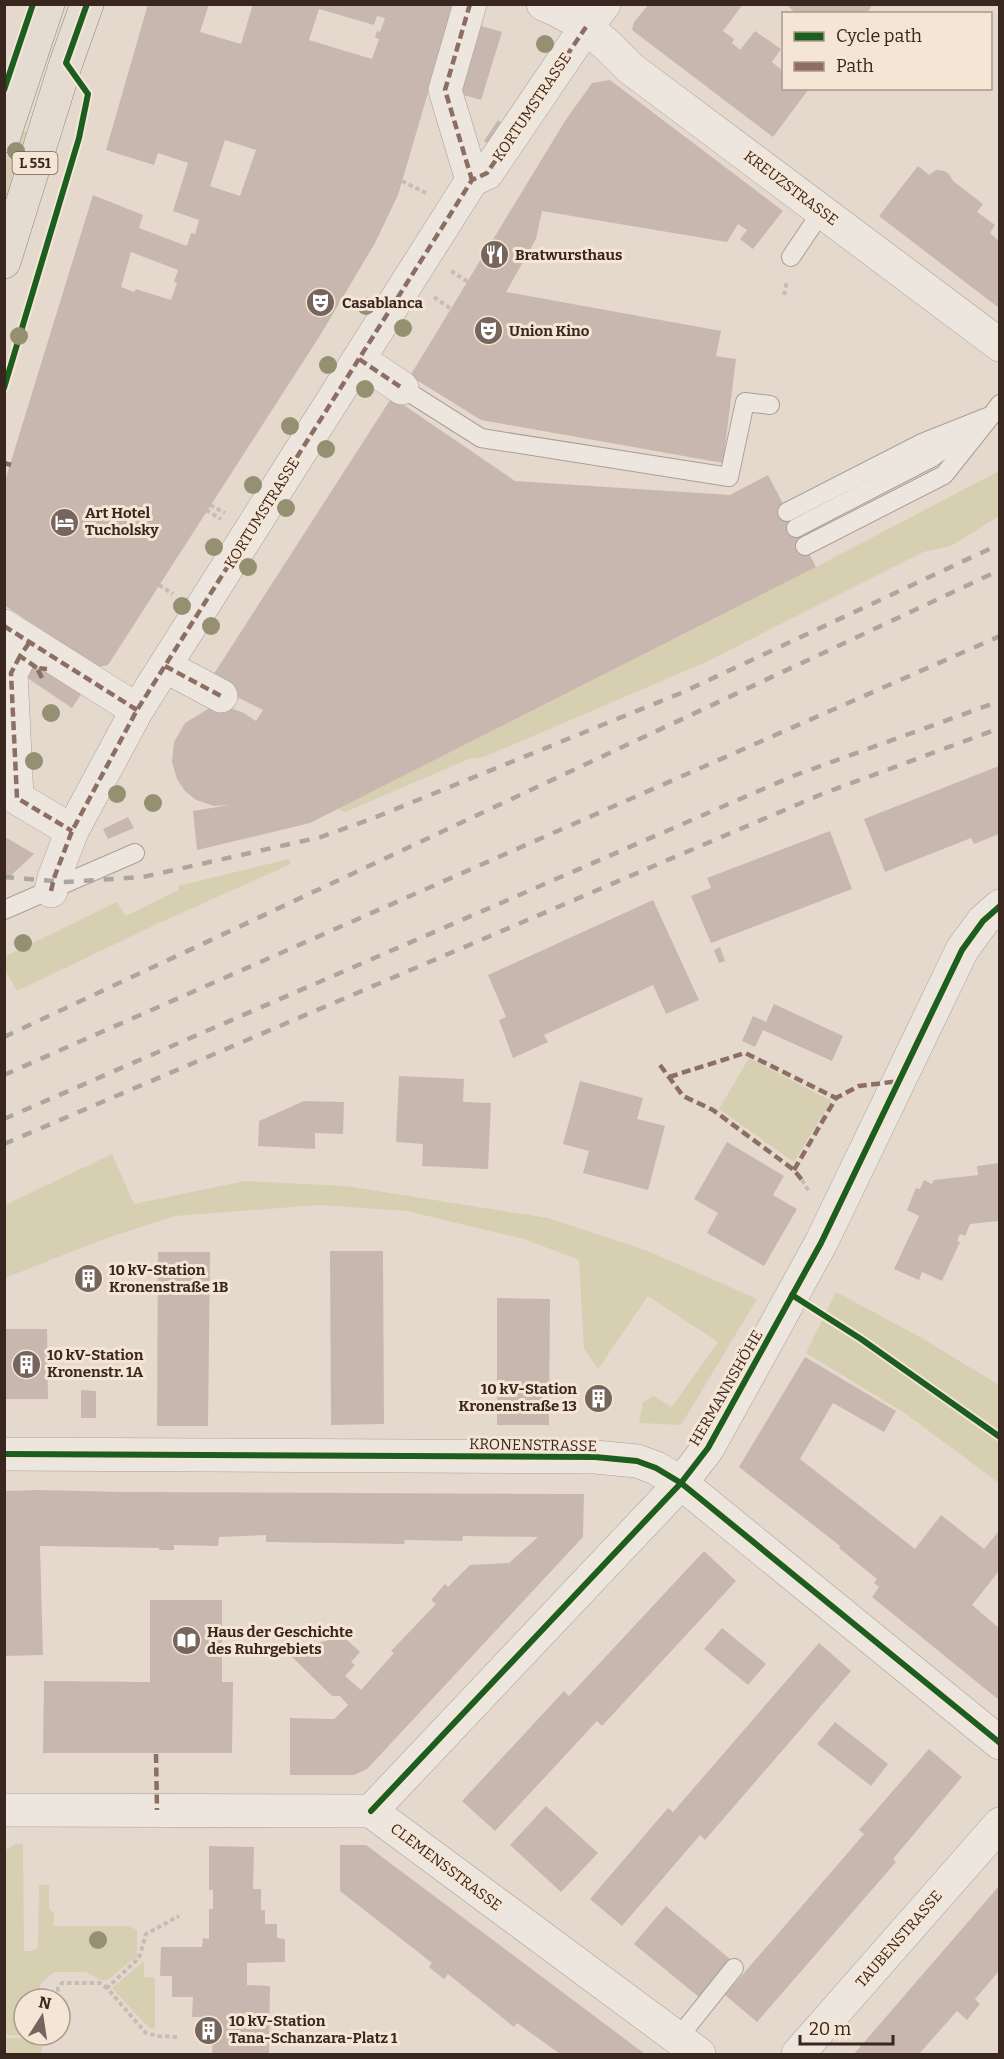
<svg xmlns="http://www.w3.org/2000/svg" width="1004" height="2059" viewBox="0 0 1004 2059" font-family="Bitter,serif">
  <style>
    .green { fill: #d7cfb1 }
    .building { fill: #c8b7af; fill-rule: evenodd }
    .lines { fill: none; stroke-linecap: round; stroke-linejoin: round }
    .lane-casing { stroke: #aa9f97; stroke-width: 20 }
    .street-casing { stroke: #aa9f97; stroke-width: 34 }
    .primary-casing { stroke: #8f847e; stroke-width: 34 }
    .path { stroke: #c6bdb6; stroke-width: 4; stroke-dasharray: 4.5 3; stroke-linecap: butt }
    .lane { stroke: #ede6df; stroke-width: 18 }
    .street { stroke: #ede6df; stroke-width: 33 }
    .primary { stroke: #e4dbd1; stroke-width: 33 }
    .rail { stroke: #aca5a0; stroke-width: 4.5; stroke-dasharray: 10 10; stroke-linecap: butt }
    .quiet { stroke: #8d6e63; stroke-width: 4.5; stroke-dasharray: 9 4.5; stroke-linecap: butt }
    .cycleway-casing { stroke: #f5e5d5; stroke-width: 10 }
    .cycleway { stroke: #1b5e20; stroke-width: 6 }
    .tree { fill: #959072 }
    .labels { text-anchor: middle; stroke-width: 6; stroke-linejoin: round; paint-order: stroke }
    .shield { fill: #f5e5d5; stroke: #715f56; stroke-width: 1.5 }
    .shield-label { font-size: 14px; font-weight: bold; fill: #39261f }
    .street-label { font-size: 15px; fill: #39261f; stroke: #f5e5d5 }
    .poi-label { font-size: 15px; font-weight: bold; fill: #39261f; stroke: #f5e5d5; text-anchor: start }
  </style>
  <rect width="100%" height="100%" fill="#e5d9ce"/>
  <!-- green -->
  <g class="green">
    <path d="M15 128 28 132 5 208V163Z"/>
    <path d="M999 471V516L951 546 923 552 706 662 484 757 469 759 345 812 337 809 816 567Z"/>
    <path d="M289 859 291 864 159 923 17 991 5 970 6 956 117 902 126 916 179 890 178 886Z"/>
    <path d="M749 1058 831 1101 794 1162 719 1109Z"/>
    <path d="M112 1154 134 1204 245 1181 346 1186 548 1218 648 1251 757 1299 681 1425 639 1423 643 1402 654 1396 672 1407 718 1342 648 1296 598 1369 584 1349 579 1260 524 1239 407 1211 319 1205 175 1216 101 1240 5 1278V1205Z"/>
    <path d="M836 1292 920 1337 999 1385V1483L906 1414 806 1353Z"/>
    <path d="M16 1844H23L24 1951H32L38 1947 39 1885H49V1909L54 1913 53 1926H128L137 1930V1956L108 1980H100L86 1972H54L40 1984V1999H24V2035L42 2036 5 2035V1850Z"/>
    <path d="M144 1961V1977L155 1978V2029L149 2028 112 1988Z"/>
    <rect x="5" y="2038" width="37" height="16"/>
  </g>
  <!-- building -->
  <g class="building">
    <path d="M148 4H209L200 32 241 44 253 4H454L398 195 375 243 321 334 108 665 98 667 4 605V484L93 195 143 215 139 228 187 246 191 233 195 234 199 220 173 211 188 163 158 153 154 165 106 150ZM319 9 374 25 377 16 385 18 380 32 377 31 375 38 379 39 372 59 309 40ZM225 140 256 150 240 196 210 186ZM131 252 178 270 174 282 177 283 171 300 136 289 134 292 121 287Z"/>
    <path d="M649 4H743L723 31 734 39 732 43 740 50 755 31 781 49 772 62 783 71V88L808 90 773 137 632 30 634 22Z"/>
    <path d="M787 5H872L867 14H796Z"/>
    <path d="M478 25 502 32 481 100 457 93Z"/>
    <path d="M610 80 783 211 753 249 740 239 747 230 738 224 727 242 542 211 536 239 506 292 721 331 716 356 736 359 723 463 481 420 410 376 565 121 592 83Z"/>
    <path d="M498 120 507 127 493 147 484 141Z"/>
    <path d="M918 166 929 175 936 170 944 171 949 174 953 181 983 204 977 212 995 225 990 233 999 241V308L879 216Z"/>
    <path d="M392 397 515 481 730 495 768 475 816 567 310 823 197 850 193 811 229 805 214 806 196 800 185 791 177 779 172 762 174 742 185 723 208 709 229 708 242 712 256 721 263 710 208 683Z"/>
    <path d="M31 650 86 687 72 708 17 671Z"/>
    <path d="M999 766V834L974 844 971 838 885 872 864 819Z"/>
    <path d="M128 817 134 828 108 839 103 829Z"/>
    <path d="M830 831 852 889 711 943 691 896 711 888 707 878Z"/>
    <path d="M5 837 34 854 5 881Z"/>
    <path d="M653 900 699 1000 666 1014 653 985 544 1035 548 1042 513 1058 499 1020 506 1017 488 975Z"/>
    <path d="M720 947 725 961 719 963 714 950Z"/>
    <path d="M774 1004 843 1036 832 1061 763 1030 755 1047 742 1041 753 1016 766 1022Z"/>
    <path d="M399 1076 464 1079 463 1102 491 1103 488 1169 422 1166 423 1144 396 1142Z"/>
    <path d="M580 1081 643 1098 637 1119 665 1126 648 1190 583 1173 589 1151 563 1144Z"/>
    <path d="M304 1101 344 1102 343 1134 315 1133V1149L258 1146 259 1121Z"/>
    <path d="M727 1142 784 1176 773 1195 797 1209 764 1266 707 1233 718 1213 694 1199Z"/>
    <path d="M999 1163V1221L970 1224 965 1236 960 1234 957 1241 960 1242 942 1281 922 1272 919 1280 894 1269 919 1216 907 1210 916 1188 920 1189 924 1180 932 1184 934 1180 978 1175 977 1166Z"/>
    <path d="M330 1251H383L384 1424 331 1425Z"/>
    <path d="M158 1252H210L208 1426H157Z"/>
    <rect x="84" y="1272" width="7" height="15"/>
    <path d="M497 1298 550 1299 549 1425H497Z"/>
    <path d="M4 1329H47L48 1399H4Z"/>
    <path d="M805 1357 896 1411 884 1432 833 1403 800 1459 915 1549 941 1515 984 1549 999 1531V1571L972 1605 999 1628V1700L872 1597 879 1587 874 1583 877 1579 839 1548 840 1546 739 1467Z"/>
    <path d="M591 1389 607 1391 605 1407 590 1405Z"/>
    <path d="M81 1390 96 1391V1418H81Z"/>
    <path d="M38 1490 126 1492 584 1494 583 1537 367 1769 354 1775H290V1718L334 1719 348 1705 340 1696H332L289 1654V1651L343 1636 360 1652 351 1662 355 1665 345 1676 361 1690 394 1653 391 1651 436 1604 431 1600 445 1584 448 1587 470 1565 509 1563 538 1537 463 1536 462 1541 405 1540 404 1544 266 1542V1535L219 1537 218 1546 174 1545V1550H159V1548L40 1546 43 1655 4 1656V1491Z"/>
    <path d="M704 1551 736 1581 602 1726 597 1721 495 1831 462 1801 564 1691 569 1696Z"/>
    <path d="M150 1600H222V1682H233L232 1753H43L44 1681 150 1682Z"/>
    <path d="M722 1628 766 1664 748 1685 704 1649Z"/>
    <path d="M819 1643 851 1671 705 1840 700 1835 622 1926 590 1899 668 1808 673 1812Z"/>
    <path d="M835 1722 888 1764 871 1786 817 1744Z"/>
    <path d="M929 1749 962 1777 893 1859 896 1862 757 2022 725 1995 864 1834 859 1830Z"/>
    <path d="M546 1806 598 1853 561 1892 510 1845Z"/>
    <path d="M340 1845H366L645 2054H560L517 2023 514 2027 448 1974 444 1979 429 1967 432 1963 340 1891Z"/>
    <path d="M209 1846 254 1847 253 1889H261V1910H265V1924H277V1938L285 1939V1962L247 1963V1985L270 1986 269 2054H212L213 2038H217V2017H192L193 1997H172V1976H160L161 1947H202L203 1938 209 1939V1909H213V1890H209Z"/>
    <path d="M999 1886V1971L975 1999 980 2004 967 2020 957 2011 919 2054H854Z"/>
    <path d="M666 1906 730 1959 699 1997 634 1944Z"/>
    <path d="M203 2022H212L213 2038H202Z"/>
  </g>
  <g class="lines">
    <defs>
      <g id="lane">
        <path d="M791 257 822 211"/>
        <path d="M402 388 481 438 729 477 745 402 770 405"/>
        <path d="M787 512 924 442 992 415 1000 404"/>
        <path d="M796 528 931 458 967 433"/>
        <path d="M805 546 944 475 991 416"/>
        <path d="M4 910 135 853"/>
        <path d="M678 2038 734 1968"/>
      </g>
      <g id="street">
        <path d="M470 4 445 90 472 180"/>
        <path d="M543 4C582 20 602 39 630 68L1000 345"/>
        <path d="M359 359 402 388"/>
        <path d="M4 626 137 710"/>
        <path d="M20 656 11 673 17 798 72 831"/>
        <path d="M165 666 221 696"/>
        <path d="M51 891 54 878 72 831 137 710 472 180 487 173 586 27 604 4"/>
        <path d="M4 1454 595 1457 637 1461 656 1468 681 1483 1000 1743"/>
        <path d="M4 1810 371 1811 699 2054"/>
        <path d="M371 1811 681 1483 708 1448 821 1243 962 950 983 921 1000 906"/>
        <path d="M798 2054 1000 1824"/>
      </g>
      <g id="primary">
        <path d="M4 136 48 4"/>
        <path d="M4 262 66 63 87 4"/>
      </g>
    </defs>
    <!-- lane casing -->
    <use href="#lane" class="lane-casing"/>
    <!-- street casing -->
    <use href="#street" class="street-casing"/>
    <!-- primary casing -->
    <use href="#primary" class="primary-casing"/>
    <!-- path -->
    <g class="path">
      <path d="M402 181 426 193"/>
      <path d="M451 271 468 282"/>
      <path d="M784 295 787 281"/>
      <path d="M434 297 451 309"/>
      <path d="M210 505 225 513"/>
      <path d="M206 510 221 519"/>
      <path d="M159 585 173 594"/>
      <path d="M802 1180 810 1193"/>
      <path d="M58 1999V1988L62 1983H100L107 1988"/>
      <path d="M177 2037 158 2036 146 2033 107 1988 139 1958 146 1934 179 1916"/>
    </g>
    <!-- lane -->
    <use href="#lane" class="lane"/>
    <!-- street -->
    <use href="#street" class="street"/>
    <!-- primary -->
    <use href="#primary" class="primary"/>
    <!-- rail -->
    <g class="rail">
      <path d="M4 877 66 882 143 877 321 837 371 819 681 693 1000 544"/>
      <path d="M4 1037 1000 570"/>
      <path d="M4 1075 1000 636"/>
      <path d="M4 1119 793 776 1000 701"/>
      <path d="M4 1144 822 794 1000 728"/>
    </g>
    <!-- quiet -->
    <g class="quiet">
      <path d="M470 4 445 90 472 180"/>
      <path d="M359 359 402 388"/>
      <path d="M4 463 11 465"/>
      <path d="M4 626 137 710"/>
      <path d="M29 643 20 656 37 668"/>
      <path d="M20 656 11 673 17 798 72 831"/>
      <path d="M165 666 221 696"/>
      <path d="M42 678 37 668 47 669"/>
      <path d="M51 891 54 878 72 831 137 710 472 180 487 173 586 27"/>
      <path d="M660 1065 683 1096 713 1110 794 1170 802 1180"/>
      <path d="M669 1077 745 1053 836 1098"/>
      <path d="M794 1170 836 1098 859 1086 900 1081"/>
      <path d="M156 1754 157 1810"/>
    </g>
    <defs>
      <g id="cycleway">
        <path d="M4 90 33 4"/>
        <path d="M4 388 79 138 88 94 66 63 87 4"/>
        <path d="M792 1295 861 1339 1000 1437"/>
        <path d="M4 1454 595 1457 637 1461 656 1468 681 1483 1000 1743"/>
        <path d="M371 1811 681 1483 708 1448 821 1243 962 950 983 921 1000 906"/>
      </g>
    </defs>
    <!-- cycleway casing -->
    <use href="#cycleway" class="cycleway-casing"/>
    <!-- cycleway -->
    <use href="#cycleway" class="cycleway"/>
  </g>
  <!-- trees -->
  <g class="tree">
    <circle cx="545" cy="44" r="9"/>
    <circle cx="16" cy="151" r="9"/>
    <circle cx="366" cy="306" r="9"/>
    <circle cx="403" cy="328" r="9"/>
    <circle cx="19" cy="336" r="9"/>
    <circle cx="328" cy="365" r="9"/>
    <circle cx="365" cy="389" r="9"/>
    <circle cx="290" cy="426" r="9"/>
    <circle cx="326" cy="449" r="9"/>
    <circle cx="253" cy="485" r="9"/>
    <circle cx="286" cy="508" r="9"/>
    <circle cx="214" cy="547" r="9"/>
    <circle cx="248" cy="567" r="9"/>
    <circle cx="182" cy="606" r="9"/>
    <circle cx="211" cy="626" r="9"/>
    <circle cx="51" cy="713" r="9"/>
    <circle cx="34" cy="761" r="9"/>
    <circle cx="117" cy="794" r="9"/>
    <circle cx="153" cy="803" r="9"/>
    <circle cx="23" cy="943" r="9"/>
    <circle cx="98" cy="1940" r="9"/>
  </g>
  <!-- icons -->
  <defs>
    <symbol id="restaurant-disc" viewBox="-11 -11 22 22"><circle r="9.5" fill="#75655c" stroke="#f5e5d5"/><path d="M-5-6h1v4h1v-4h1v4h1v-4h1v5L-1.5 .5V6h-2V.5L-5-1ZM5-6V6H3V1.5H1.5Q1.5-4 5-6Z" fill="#fff"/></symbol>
    <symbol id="theatre-disc" viewBox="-11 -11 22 22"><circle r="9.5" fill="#75655c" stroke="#f5e5d5"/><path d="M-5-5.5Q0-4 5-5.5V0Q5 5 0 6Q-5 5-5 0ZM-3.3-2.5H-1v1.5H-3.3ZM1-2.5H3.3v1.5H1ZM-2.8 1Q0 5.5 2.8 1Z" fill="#fff"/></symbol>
    <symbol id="hotel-disc" viewBox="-11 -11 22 22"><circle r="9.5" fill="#75655c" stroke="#f5e5d5"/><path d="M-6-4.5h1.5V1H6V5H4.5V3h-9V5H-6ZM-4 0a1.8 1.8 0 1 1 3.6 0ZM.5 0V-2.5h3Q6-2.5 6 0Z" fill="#fff"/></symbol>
    <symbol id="building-disc" viewBox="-11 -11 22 22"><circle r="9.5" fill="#75655c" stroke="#f5e5d5"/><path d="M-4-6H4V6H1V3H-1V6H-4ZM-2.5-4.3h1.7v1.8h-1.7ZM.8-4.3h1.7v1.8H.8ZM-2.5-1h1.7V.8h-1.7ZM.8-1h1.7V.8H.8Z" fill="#fff"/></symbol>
    <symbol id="library-disc" viewBox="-11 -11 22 22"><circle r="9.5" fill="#75655c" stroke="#f5e5d5"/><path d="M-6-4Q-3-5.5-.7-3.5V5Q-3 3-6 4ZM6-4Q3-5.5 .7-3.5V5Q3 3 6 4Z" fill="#fff"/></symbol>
  </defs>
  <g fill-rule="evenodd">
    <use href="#restaurant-disc" x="478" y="238" width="33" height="33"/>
    <use href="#theatre-disc" x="304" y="286" width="33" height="33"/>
    <use href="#theatre-disc" x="472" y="314" width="33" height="33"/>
    <use href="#hotel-disc" x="48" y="506" width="33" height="33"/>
    <use href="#building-disc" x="72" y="1262" width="33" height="33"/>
    <use href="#building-disc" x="10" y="1348" width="33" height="33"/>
    <use href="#building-disc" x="582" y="1382" width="33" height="33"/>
    <use href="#library-disc" x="170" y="1624" width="33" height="33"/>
    <use href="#building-disc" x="192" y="2014" width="33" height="33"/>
  </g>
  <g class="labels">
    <!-- shield labels -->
    <rect class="shield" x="12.5" y="152" width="45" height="22" rx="4.5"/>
    <g class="shield-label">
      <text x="35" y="168">L 551</text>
    </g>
    <!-- street labels -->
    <g class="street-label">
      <text transform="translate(532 107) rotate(-56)" y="5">KORTUMSTRASSE</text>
      <text transform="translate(791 188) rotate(37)" y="5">KREUZSTRASSE</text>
      <text transform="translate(262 513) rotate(-58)" y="5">KORTUMSTRASSE</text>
      <text transform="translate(726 1388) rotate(-60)" y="5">HERMANNSHÖHE</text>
      <text transform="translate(533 1445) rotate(1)" y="5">KRONENSTRASSE</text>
      <text transform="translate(446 1867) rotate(37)" y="5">CLEMENSSTRASSE</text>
      <text transform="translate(899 1939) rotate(-49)" y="5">TAUBENSTRASSE</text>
    </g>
    <!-- poi labels -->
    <g class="poi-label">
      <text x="515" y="260">Bratwursthaus</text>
      <text x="342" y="308">Casablanca</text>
      <text x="509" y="336">Union Kino</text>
      <text x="85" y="518">Art Hotel<tspan x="85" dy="17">Tucholsky</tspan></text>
      <text x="109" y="1275">10 kV-Station<tspan x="109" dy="17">Kronenstraße 1B</tspan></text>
      <text x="47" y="1360">10 kV-Station<tspan x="47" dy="17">Kronenstr. 1A</tspan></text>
      <text x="577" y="1394" text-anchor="end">10 kV-Station<tspan x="577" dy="17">Kronenstraße 13</tspan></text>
      <text x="207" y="1637">Haus der Geschichte<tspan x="207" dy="17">des Ruhrgebiets</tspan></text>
      <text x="229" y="2026">10 kV-Station<tspan x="229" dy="17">Tana-Schanzara-Platz 1</tspan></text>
    </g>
  </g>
  <!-- border -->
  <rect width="1004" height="2059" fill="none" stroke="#39261f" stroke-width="12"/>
  <!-- legend -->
  <rect x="782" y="12" width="210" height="78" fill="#f5e5d5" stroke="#aa998c" stroke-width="1.5"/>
  <rect x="794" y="32" width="30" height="9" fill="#1b5e20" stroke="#aa998c" stroke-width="1.5"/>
  <text x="836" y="42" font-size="18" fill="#39261f">Cycle path</text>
  <rect x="794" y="62" width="30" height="9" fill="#8d6e63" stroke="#aa998c" stroke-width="1.5"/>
  <text x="836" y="72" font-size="18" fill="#39261f">Path</text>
  <!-- north arrow -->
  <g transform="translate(42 2017) rotate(12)"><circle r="28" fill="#f5e5d5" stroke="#aa998c" stroke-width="1.5"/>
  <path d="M0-4.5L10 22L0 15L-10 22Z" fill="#75655c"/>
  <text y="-9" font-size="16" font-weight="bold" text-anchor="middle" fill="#39261f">N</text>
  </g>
  <!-- scale -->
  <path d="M800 2035v9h93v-9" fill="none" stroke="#39261f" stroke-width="3"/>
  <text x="809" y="2035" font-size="18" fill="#39261f" stroke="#f5e5d5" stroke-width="4.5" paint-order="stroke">20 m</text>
</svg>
